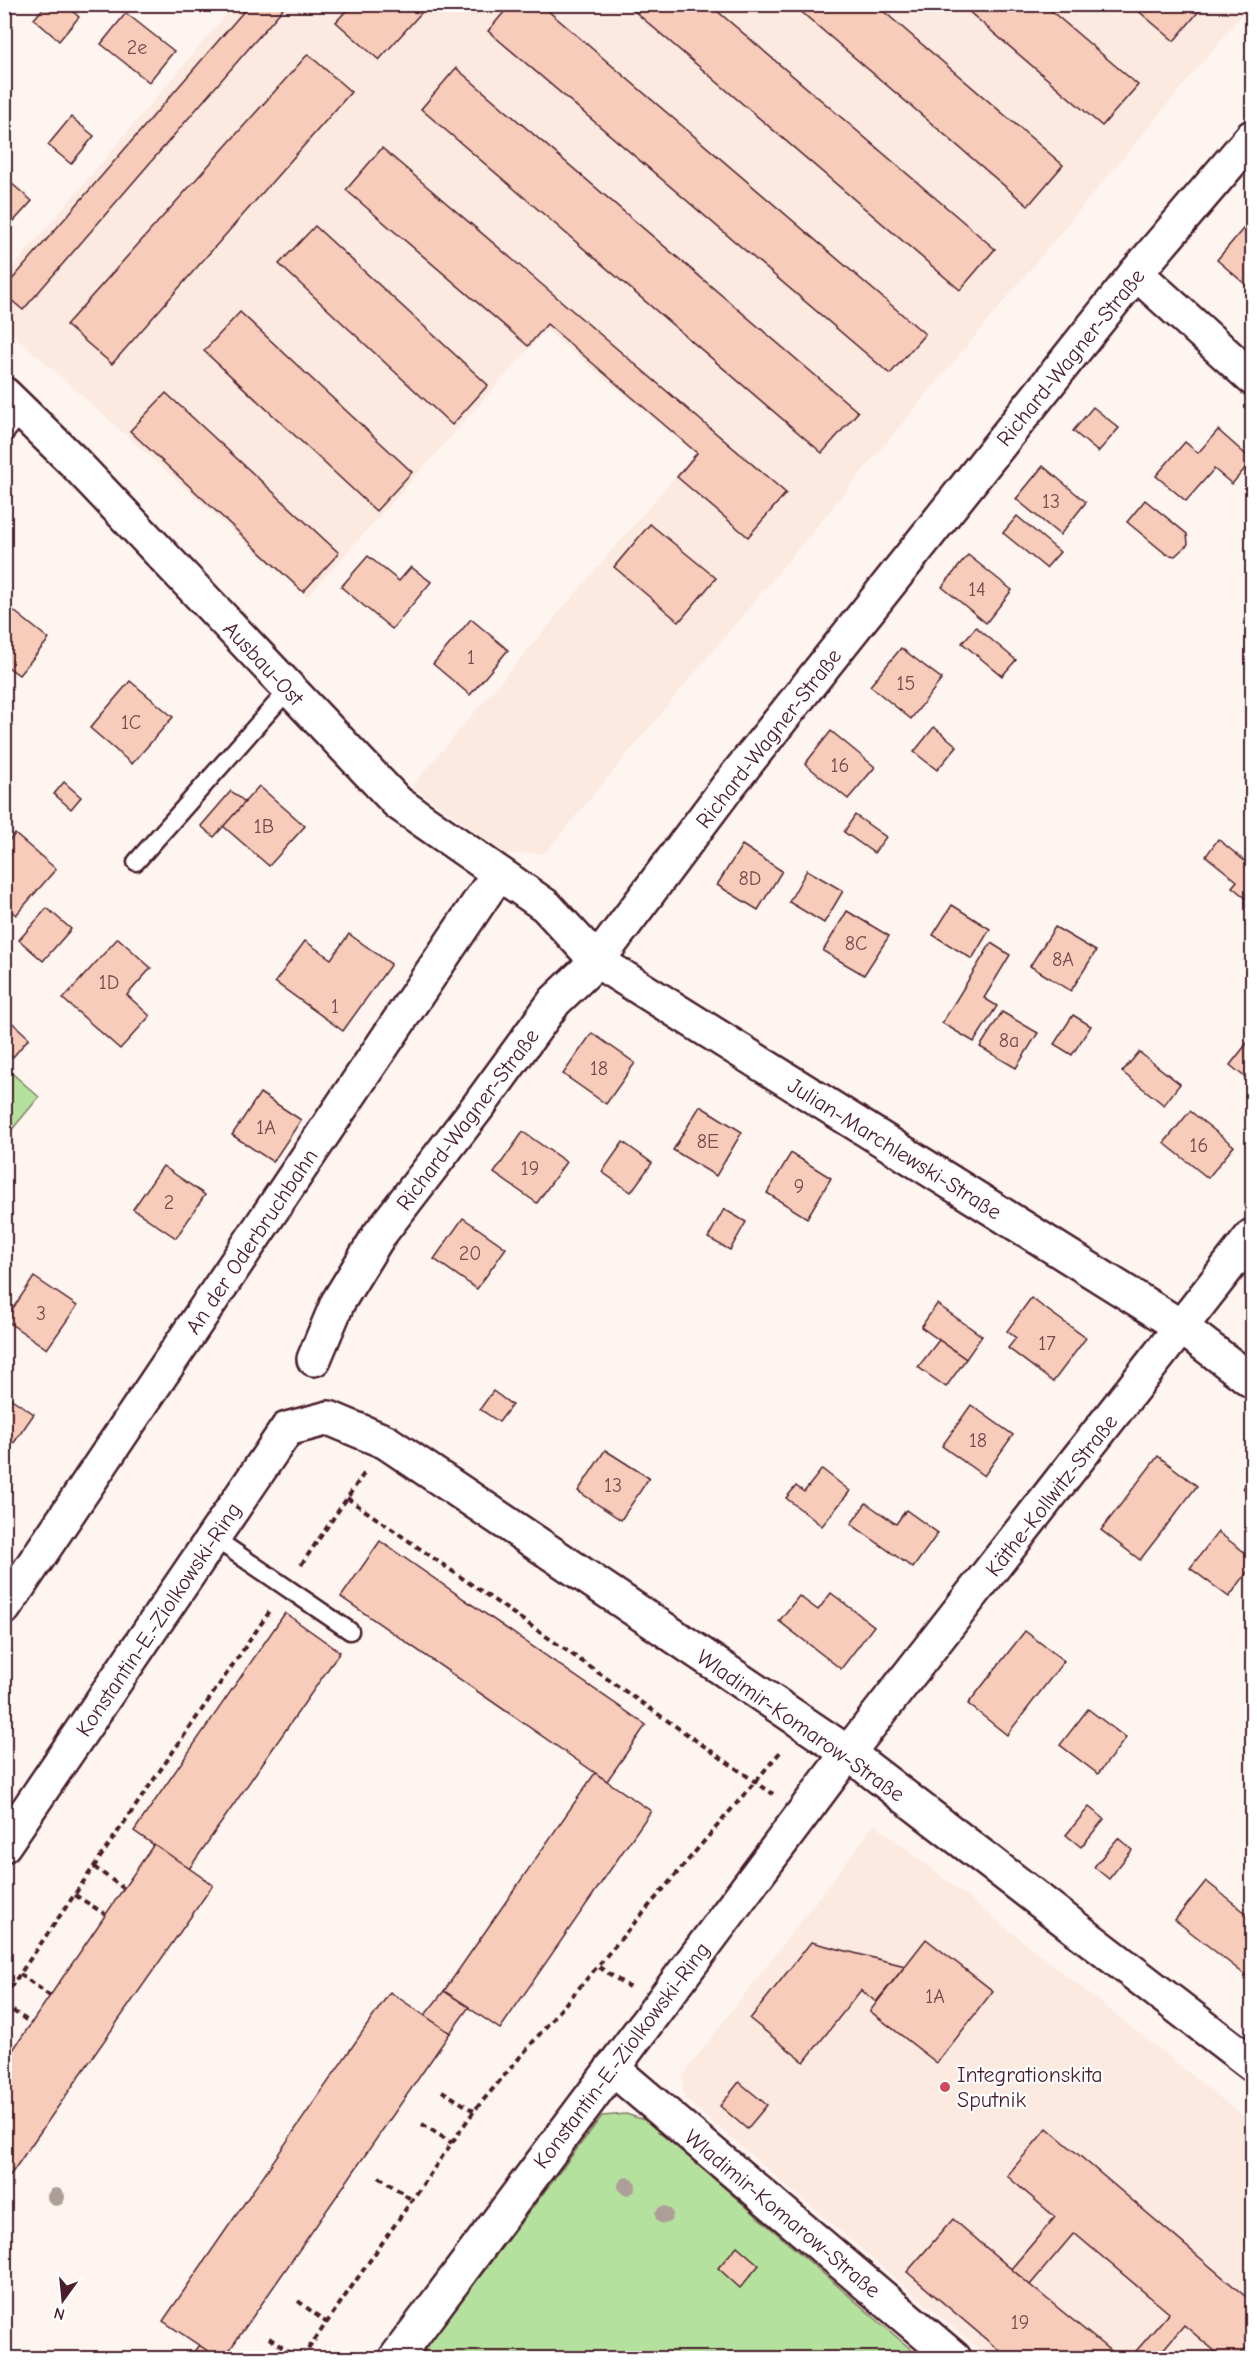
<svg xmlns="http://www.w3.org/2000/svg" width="1257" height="2363" viewBox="0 0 1257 2363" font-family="'Comic Neue',sans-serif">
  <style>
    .built { fill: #fce9e0 }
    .green { fill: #b5e19e; stroke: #808064; stroke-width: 1.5 }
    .building { fill: #f8ccba; stroke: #4a1f2b; stroke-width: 1.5 }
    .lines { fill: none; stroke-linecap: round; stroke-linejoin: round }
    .lane-casing { stroke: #4a1f2b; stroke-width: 21 }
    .street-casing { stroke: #4a1f2b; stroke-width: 38 }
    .path { stroke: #4a1f2b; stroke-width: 4; stroke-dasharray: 6 4.5; stroke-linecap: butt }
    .lane { stroke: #fff; stroke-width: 16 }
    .street { stroke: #fff; stroke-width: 33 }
    .tree { fill: #ad9f97 }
    .poi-dot { fill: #d1495b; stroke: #fff; stroke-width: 2 }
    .labels { text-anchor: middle; stroke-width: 4.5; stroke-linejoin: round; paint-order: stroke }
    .number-label { font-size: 20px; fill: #764a4f }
    .street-label { font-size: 22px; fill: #4a1f2b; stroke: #fff }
    .poi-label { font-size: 22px; fill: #4a1f2b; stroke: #fff; text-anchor: start }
  </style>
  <rect width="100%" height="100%" fill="#fef5f1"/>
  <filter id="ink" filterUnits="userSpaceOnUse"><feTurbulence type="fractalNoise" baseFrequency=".0167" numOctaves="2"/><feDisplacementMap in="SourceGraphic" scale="12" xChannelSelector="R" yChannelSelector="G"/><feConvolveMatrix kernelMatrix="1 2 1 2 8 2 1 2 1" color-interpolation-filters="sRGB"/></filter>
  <g filter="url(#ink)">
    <!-- built -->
    <g class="built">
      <path d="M234 5H1250L545 853 507 854 412 786 695 453 546 330 307 597 5 327V277Z"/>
      <path d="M875 1824 1252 2123V2358H989L684 2098 683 2075Z"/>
    </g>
    <!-- green -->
    <g class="green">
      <path d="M5 1067 39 1097 5 1138Z"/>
      <path d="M626 2114 647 2121 921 2358H418L602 2116Z"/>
    </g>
    <!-- building -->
    <g class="building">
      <path d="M47 4H65L79 17 59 41 34 19Z"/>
      <path d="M250 4H287L23 310 4 294V289Z"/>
      <path d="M352 4H429L379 60 336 22Z"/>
      <path d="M511 4H540L925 334 890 374 488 31Z"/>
      <path d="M626 4H709L995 249 960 290Z"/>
      <path d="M792 4H875L1063 165 1028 206Z"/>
      <path d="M960 4H1043L1138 85 1102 126Z"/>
      <path d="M1130 4H1205L1174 41Z"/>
      <path d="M126 13 174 51 149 82 101 44Z"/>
      <path d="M308 54 351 92 112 364 66 325Z"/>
      <path d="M456 68 858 412 822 453 421 109Z"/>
      <path d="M71 117 94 136 71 164 48 145Z"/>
      <path d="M382 148 786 493 748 537 677 477 697 453 547 324 528 346 346 190Z"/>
      <path d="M4 177 32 201 4 232Z"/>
      <path d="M1252 218V290L1217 260Z"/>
      <path d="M315 226 488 385 452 425 279 264Z"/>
      <path d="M240 312 412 472 376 511 204 351Z"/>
      <path d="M166 393 339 553 303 592 130 431Z"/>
      <path d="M1093 407 1119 428 1098 452 1073 431Z"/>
      <path d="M1218 430 1252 460 1232 484 1214 469 1186 501 1156 476 1185 442 1198 453Z"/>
      <path d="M1043 466 1086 502 1060 535 1016 499Z"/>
      <path d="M1145 500 1187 534 1188 544 1175 556 1166 554 1127 522Z"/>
      <path d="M1017 516 1060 552 1046 568 1003 533Z"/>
      <path d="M650 524 716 578 679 622 614 567Z"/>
      <path d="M968 555 1012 590 986 623 942 587Z"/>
      <path d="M368 556 399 581 411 567 431 582 392 629 341 587Z"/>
      <path d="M4 603 49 639 19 675 4 664Z"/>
      <path d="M471 619 508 650 470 695 433 664Z"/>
      <path d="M976 627 1016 660 1002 676 962 643Z"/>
      <path d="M901 648 942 679 911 719 870 686Z"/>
      <path d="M130 681 173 717 132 764 90 728Z"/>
      <path d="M934 727 957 746 937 770 914 752Z"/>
      <path d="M831 731 875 767 848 799 805 764Z"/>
      <path d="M64 782 81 797 71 809 54 794Z"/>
      <path d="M259 786 305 826 269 866 223 826Z"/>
      <path d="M231 791 245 802 214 837 201 826Z"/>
      <path d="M855 815 886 837 874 853 844 832Z"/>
      <path d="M15 834 56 869 16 915 4 905V846Z"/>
      <path d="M1218 839 1252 867V903L1232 887 1237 881 1206 856Z"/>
      <path d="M742 845 782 871 758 910 717 885Z"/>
      <path d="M807 870 843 891 824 923 789 902Z"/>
      <path d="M952 905 990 929 972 959 933 935Z"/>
      <path d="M47 908 71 929 43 961 19 940Z"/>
      <path d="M847 911 889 936 864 975 823 951Z"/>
      <path d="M1055 927 1096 951 1071 991 1030 966Z"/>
      <path d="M349 934 391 964 343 1031 275 982 305 941 331 959Z"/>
      <path d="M118 938 151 968 127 995 150 1016 120 1049 63 999Z"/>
      <path d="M991 943 1010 955 984 998 997 1006 974 1042 942 1023Z"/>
      <path d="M1002 1012 1038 1033 1016 1068 980 1047Z"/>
      <path d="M1073 1015 1091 1026 1072 1055 1054 1044Z"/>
      <path d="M6 1017 29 1038 13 1057 4 1050Z"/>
      <path d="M592 1033 635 1063 606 1104 563 1074Z"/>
      <path d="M1252 1037V1083L1230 1065Z"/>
      <path d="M1139 1052 1180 1084 1164 1105 1122 1072Z"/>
      <path d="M260 1093 301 1120 273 1162 232 1135Z"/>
      <path d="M700 1106 742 1132 716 1176 673 1150Z"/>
      <path d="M1190 1111 1234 1146 1208 1178 1164 1143Z"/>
      <path d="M523 1132 566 1162 537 1203 494 1173Z"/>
      <path d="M623 1142 652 1163 631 1192 602 1172Z"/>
      <path d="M791 1153 831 1178 807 1218 767 1193Z"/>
      <path d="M163 1166 205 1195 176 1238 133 1209Z"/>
      <path d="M724 1209 746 1222 730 1250 708 1238Z"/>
      <path d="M463 1218 506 1248 477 1289 434 1259Z"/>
      <path d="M34 1277 77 1306 47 1349 5 1320Z"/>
      <path d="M1031 1298 1086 1338 1053 1382 1008 1348 1016 1338 1007 1331Z"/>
      <path d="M937 1304 982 1336 966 1359 921 1327Z"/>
      <path d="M939 1340 966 1359 946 1387 918 1367Z"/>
      <path d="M493 1391 512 1405 499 1422 480 1409Z"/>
      <path d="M4 1394 34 1414 4 1457Z"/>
      <path d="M971 1405 1013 1435 984 1476 942 1446Z"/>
      <path d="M605 1450 649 1478 621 1520 578 1491Z"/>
      <path d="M1158 1456 1197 1486 1140 1560 1101 1530Z"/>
      <path d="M822 1469 850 1491 822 1526 786 1498 796 1486 804 1492Z"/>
      <path d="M1252 1476V1496L1243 1488Z"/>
      <path d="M866 1503 896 1524 906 1510 938 1533 913 1568 851 1524Z"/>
      <path d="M1218 1532 1252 1558V1566L1229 1597 1190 1568Z"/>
      <path d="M380 1541 646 1725 607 1781 341 1597Z"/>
      <path d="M831 1593 874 1626 841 1669 779 1621 799 1596 818 1610Z"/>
      <path d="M285 1613 340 1652 189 1869 134 1831Z"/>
      <path d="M1025 1631 1064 1661 1007 1735 968 1704Z"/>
      <path d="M1088 1709 1126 1738 1098 1774 1060 1745Z"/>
      <path d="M595 1773 651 1811 500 2029 444 1991Z"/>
      <path d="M1089 1807 1104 1819 1081 1847 1066 1835Z"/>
      <path d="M1118 1838 1132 1850 1109 1879 1094 1867Z"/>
      <path d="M154 1844 213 1885 4 2184V2063Z"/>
      <path d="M1206 1881 1252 1918V1973L1249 1978 1175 1920Z"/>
      <path d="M926 1939 993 1991 937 2063 870 2011Z"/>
      <path d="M811 1942 905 1966 876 2002 861 1990 804 2062 750 2019Z"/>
      <path d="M444 1991 469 2007 450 2033 424 2016Z"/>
      <path d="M390 1992 450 2033 224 2358H218L163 2321Z"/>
      <path d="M739 2082 767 2105 747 2129 720 2106Z"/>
      <path d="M1047 2128 1252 2302V2341L1238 2358H1223L1184 2325 1156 2358H1130L1169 2313 1074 2233 1030 2285 1011 2269 1055 2217 1007 2176Z"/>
      <path d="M953 2219 1030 2285 1119 2358H1008L907 2272Z"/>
      <path d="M737 2246 759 2265 740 2288 718 2268Z"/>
      <path d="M199 2345 218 2358H189Z"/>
    </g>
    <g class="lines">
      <defs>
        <g id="lane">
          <path d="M4 434 22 413"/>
          <path d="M136 862 289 689"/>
          <path d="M214 1538 350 1631"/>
        </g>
        <g id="street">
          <path d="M1136 273 1252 378"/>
          <path d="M4 394 72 460 398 803 546 906 597 961 1180 1326 1252 1381"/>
          <path d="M314 1359 338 1302 379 1235 480 1104 555 1001 597 961 729 785 1136 273 1252 137"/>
          <path d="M4 1608 498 874"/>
          <path d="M4 1845 287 1429 329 1418 386 1442 848 1753 1252 2064"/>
          <path d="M612 2068 954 2358"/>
          <path d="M396 2358 848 1753 1252 1236"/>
        </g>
      </defs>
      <!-- lane casing -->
      <use href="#lane" class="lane-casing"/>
      <!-- street casing -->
      <use href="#street" class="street-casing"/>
      <!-- path -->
      <g class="path">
        <path d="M347 1498 773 1794"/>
        <path d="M301 1565 365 1472"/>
        <path d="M94 1867 123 1888"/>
        <path d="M75 1895 105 1914"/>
        <path d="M599 1967 629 1987"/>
        <path d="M20 1974 50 1996"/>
        <path d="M4 1997 272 1608"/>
        <path d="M4 2005 31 2023"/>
        <path d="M442 2091 474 2111"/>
        <path d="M422 2124 452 2143"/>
        <path d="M379 2177 412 2200"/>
        <path d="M298 2301 327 2323"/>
        <path d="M269 2338 297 2358"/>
        <path d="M302 2358 474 2111 782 1750"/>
      </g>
      <!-- lane -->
      <use href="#lane" class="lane"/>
      <!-- street -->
      <use href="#street" class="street"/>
    </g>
    <!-- trees -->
    <g class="tree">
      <circle cx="627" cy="2186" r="9"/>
      <circle cx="56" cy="2197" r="9"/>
      <circle cx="664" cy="2215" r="9"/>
    </g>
  </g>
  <!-- markers -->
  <circle class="poi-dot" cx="945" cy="2087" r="6"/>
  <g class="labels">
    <!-- number labels -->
    <g class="number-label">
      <text x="137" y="54">2e</text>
      <text x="1051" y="508">13</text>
      <text x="977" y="596">14</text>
      <text x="471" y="664">1</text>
      <text x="906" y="690">15</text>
      <text x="131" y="729">1C</text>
      <text x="840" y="772">16</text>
      <text x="264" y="833">1B</text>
      <text x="750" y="885">8D</text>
      <text x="856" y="950">8C</text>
      <text x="1063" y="966">8A</text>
      <text x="109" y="989">1D</text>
      <text x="335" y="1013">1</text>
      <text x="1009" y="1047">8a</text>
      <text x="599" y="1075">18</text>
      <text x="266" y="1134">1A</text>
      <text x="708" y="1148">8E</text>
      <text x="1199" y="1152">16</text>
      <text x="530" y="1175">19</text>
      <text x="799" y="1193">9</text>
      <text x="169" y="1209">2</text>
      <text x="470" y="1260">20</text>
      <text x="41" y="1320">3</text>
      <text x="1047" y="1350">17</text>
      <text x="978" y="1447">18</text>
      <text x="613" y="1492">13</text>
      <text x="935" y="2003">1A</text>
      <text x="1020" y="2329">19</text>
    </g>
    <!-- street labels -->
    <g class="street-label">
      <text transform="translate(1070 357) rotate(-51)" y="8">Richard-Wagner-Straße</text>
      <text transform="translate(264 663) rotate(47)" y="8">Ausbau-Ost</text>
      <text transform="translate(768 738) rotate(-52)" y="8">Richard-Wagner-Straße</text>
      <text transform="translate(467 1119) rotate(-53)" y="8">Richard-Wagner-Straße</text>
      <text transform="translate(895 1148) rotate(32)" y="8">Julian-Marchlewski-Straße</text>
      <text transform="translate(251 1241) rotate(-56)" y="8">An der Oderbruchbahn</text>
      <text transform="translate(1051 1495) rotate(-52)" y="8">Käthe-Kollwitz-Straße</text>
      <text transform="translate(158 1619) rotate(-56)" y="8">Konstantin-E.-Ziolkowski-Ring</text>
      <text transform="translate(801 1725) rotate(35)" y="8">Wladimir-Komarow-Straße</text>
      <text transform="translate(621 2055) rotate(-53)" y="8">Konstantin-E.-Ziolkowski-Ring</text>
      <text transform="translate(783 2213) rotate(40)" y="8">Wladimir-Komarow-Straße</text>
    </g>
    <!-- poi labels -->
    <g class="poi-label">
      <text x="957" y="2082">Integrationskita<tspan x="957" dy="25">Sputnik</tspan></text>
    </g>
  </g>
  <!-- margin -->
  <rect width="1257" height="2363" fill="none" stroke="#fff" stroke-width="24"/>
  <rect x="12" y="12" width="1233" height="2339" fill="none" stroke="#4a1f2b" stroke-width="2" filter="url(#ink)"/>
  <!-- north arrow -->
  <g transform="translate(63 2300) rotate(195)" stroke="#ffffff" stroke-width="4.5" paint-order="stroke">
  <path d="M0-4.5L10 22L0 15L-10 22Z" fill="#4a1f2b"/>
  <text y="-9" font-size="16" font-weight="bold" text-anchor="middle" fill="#4a1f2b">N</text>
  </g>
</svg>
